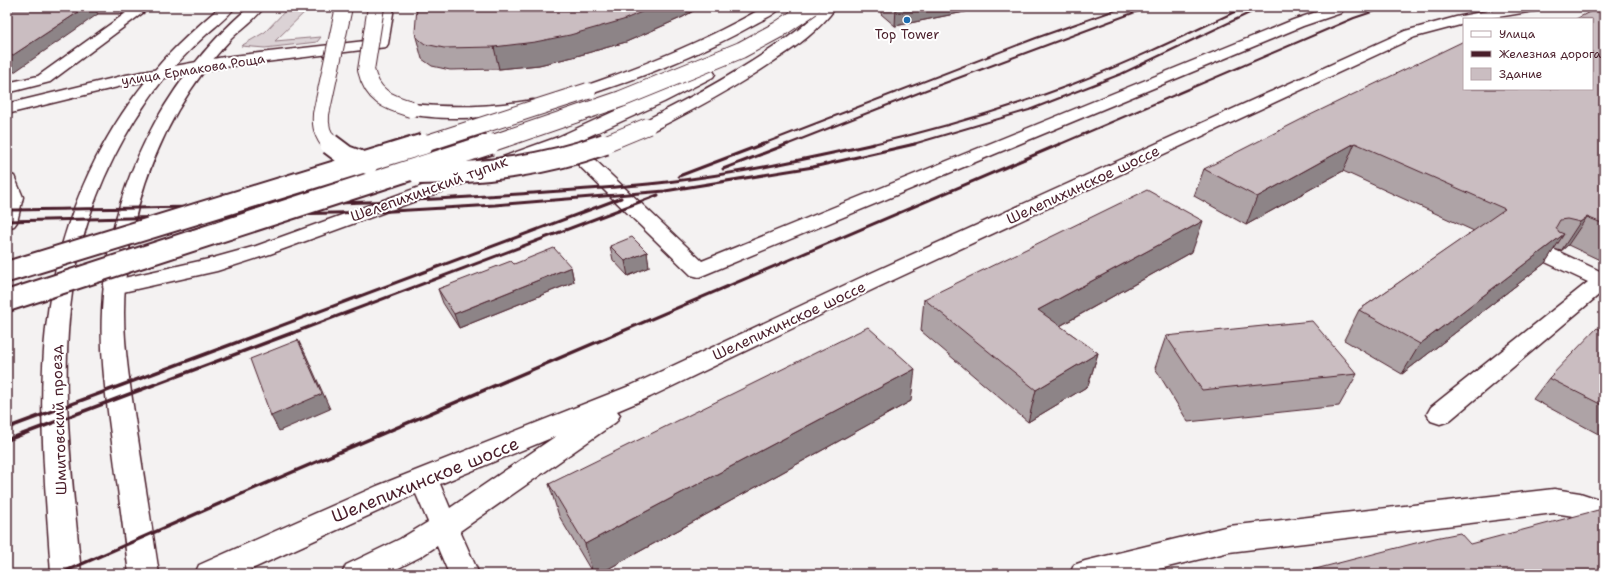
<svg xmlns="http://www.w3.org/2000/svg" width="1611" height="581" viewBox="0 0 1611 581" font-family="'Shantell Sans',sans-serif">
  <style>
    .green { fill: #dbd2d5; stroke: #927880 }
    .lines { fill: none; stroke-linecap: round; stroke-linejoin: round }
    .minor-casing { stroke: #4a1f2b; stroke-width: 3 }
    .major-casing { stroke: #4a1f2b; stroke-width: 3 }
    .minor { fill: #fff; fill-rule: evenodd }
    .major { fill: #fff; fill-rule: evenodd }
    .rail-far2 { stroke: #4a1f2b; stroke-width: 2 }
    .rail-far1 { stroke: #4a1f2b; stroke-width: 3 }
    .rail { stroke: #4a1f2b; stroke-width: 3.5 }
    .major-bridge-far1-casing { stroke: #4a1f2b; stroke-width: 18; stroke-linecap: butt }
    .major-bridge-casing { stroke: #4a1f2b; stroke-width: 24; stroke-linecap: butt }
    .major-bridge-far1 { stroke: #fff; stroke-width: 16 }
    .major-bridge { stroke: #fff; stroke-width: 20 }
    .wall { fill: #aea3a6; stroke: #4a1f2b }
    .shaded-wall { fill: #8d8487; stroke: #4a1f2b }
    .building { fill: #cabdc1; stroke: #4a1f2b }
    .poi-dot { fill: #1f6fb2; stroke: #fff; stroke-width: 1.5 }
    .labels { text-anchor: middle; stroke-width: 4; stroke-linejoin: round; paint-order: stroke }
    .far-poi-label { font-size: 13px; fill: #4a1f2b; stroke: #fff }
    .far-street-label { font-size: 13px; fill: #4a1f2b; stroke: #fff }
    .street-label { font-size: 15px; fill: #4a1f2b; stroke: #fff }
    .near-street-label { font-size: 18px; fill: #4a1f2b; stroke: #fff }
  </style>
  <rect width="100%" height="100%" fill="#f4f2f2"/>
  <filter id="ink" filterUnits="userSpaceOnUse"><feTurbulence type="fractalNoise" baseFrequency=".025" numOctaves="2"/><feDisplacementMap in="SourceGraphic" scale="8" xChannelSelector="R" yChannelSelector="G"/><feConvolveMatrix kernelMatrix="1 2 1 2 8 2 1 2 1" color-interpolation-filters="sRGB"/></filter>
  <g filter="url(#ink)">
    <!-- green -->
    <path class="green" d="M289 7H310L275 41 321 37 317 42 265 48 241 46 265 32Z"/>
    <g class="lines">
      <defs>
        <g id="minor">
          <path d="M17 7H147L148 9 50 82 7 93V83L38 76 126 13H26L12 22 7 23V13Z"/>
          <path d="M380 7H394L388 44 386 47 224 67 126 85 7 114V104L126 75 224 57 374 40Z"/>
          <path d="M1331 7H1345L1341 13 1303 26 699 277 691 275 561 148 270 254 217 271 114 294 106 292 103 287 106 282 213 258 256 246 558 137 707 69 713 71 715 74 713 77 664 102 576 142 702 261 1293 20Z"/>
          <path d="M1507 7H1541L1539 10 1534 11 1486 19H1464V24L1415 37 876 288 650 397 617 411 620 415 616 422 460 531 479 574H449L437 546 420 557 387 574H342L346 565 400 539 428 522 416 494 241 574H195L199 565 377 486 632 385 860 278 1405 31 1456 17ZM556 436 450 508 440 484Z"/>
          <path d="M7 174 14 176 23 197 17 222 14 226 7 228Z"/>
          <path d="M1548 249 1555 250 1604 273V294L1601 293 1449 421 1440 424 1431 421 1427 414 1431 407 1588 282 1541 260 1538 255 1541 250Z"/>
          <path d="M1554 489 1580 493 1604 501V525L1580 517 1554 513 1229 552 1139 574H1070L1074 565 1085 561 1229 526Z"/>
        </g>
        <g id="major">
          <path d="M220 7H235C228 17 217 25 208 33 186 53 165 75 148 100 114 149 89 205 77 264 56 365 72 472 81 574H51C46 492 37 409 46 328 56 233 93 143 155 70 174 47 197 27 220 7Z"/>
          <path d="M249 7H264C256 19 241 29 231 39 211 60 193 85 178 110 143 171 124 242 124 313 124 352 131 392 137 432 144 479 152 526 159 574H129C123 525 116 476 110 427 105 389 100 350 102 311 107 193 160 84 249 7Z"/>
          <path d="M764 7H781C776 15 763 19 755 24 700 55 633 81 572 100L566 102 560 100 558 97 560 94C629 72 702 43 764 7Z"/>
          <path d="M822 7H836C820 30 797 46 774 61 736 87 695 109 654 130L648 131 642 130 639 126 642 122C684 101 726 79 765 53 785 40 806 26 822 7Z"/>
          <path d="M533 100 539 101 541 105 539 109C501 118 443 122 405 113L403 109 405 105 411 104C452 108 492 107 533 100Z"/>
        </g>
      </defs>
      <!-- minor casing -->
      <use href="#minor" class="minor-casing"/>
      <!-- major casing -->
      <use href="#major" class="major-casing"/>
      <!-- minor -->
      <use href="#minor" class="minor"/>
      <!-- major -->
      <use href="#major" class="major"/>
      <!-- rail-far2 -->
      <g class="rail-far2">
        <path d="M760 145 1036 38 1124 7"/>
        <path d="M786 145 926 90 1149 7"/>
        <path d="M869 145C938 129 1007 109 1073 84 1132 61 1188 34 1245 7"/>
        <path d="M910 145 1029 110 1121 74 1262 7"/>
        <path d="M1058 145 1354 18 1387 7"/>
      </g>
      <!-- rail-far1 -->
      <g class="rail-far1">
        <path d="M723 169 788 144"/>
        <path d="M679 176 763 144"/>
        <path d="M7 210C178 207 348 206 519 194 568 190 618 188 667 182 737 174 806 159 874 144"/>
        <path d="M7 221 375 212 495 205 665 191 813 167 915 144"/>
        <path d="M259 334 621 198"/>
        <path d="M290 334 658 195"/>
        <path d="M616 334 1060 144"/>
      </g>
      <!-- rail -->
      <g class="rail">
        <path d="M7 428 262 333"/>
        <path d="M7 440 292 333"/>
        <path d="M59 574 253 489 618 333"/>
      </g>
      <defs>
        <g id="major-bridge-far1">
          <path d="M376 7 366 70C372 96 387 102 411 109"/>
          <path d="M331 145C322 135 320 126 321 114L344 7"/>
          <path d="M421 145 588 91"/>
          <path d="M487 145 621 99 741 50 778 30 812 7"/>
          <path d="M602 145 648 126"/>
        </g>
        <g id="major-bridge">
          <path d="M330 144 346 156 368 164"/>
          <path d="M419 174C483 173 544 166 605 144"/>
          <path d="M7 272 424 144"/>
          <path d="M7 301 490 144"/>
        </g>
      </defs>
      <!-- major-bridge-far1 casing -->
      <use href="#major-bridge-far1" class="major-bridge-far1-casing"/>
      <!-- major-bridge casing -->
      <use href="#major-bridge" class="major-bridge-casing"/>
      <!-- major-bridge-far1 -->
      <use href="#major-bridge-far1" class="major-bridge-far1"/>
      <!-- major-bridge -->
      <use href="#major-bridge" class="major-bridge"/>
    </g>
    <!-- wall -->
    <g class="wall">
      <path d="M417 7H700L683 17 626 42 573 57 539 65 499 69 450 70 432 66 422 59 416 37Z"/>
      <path d="M881 7H989L895 26 881 14Z"/>
      <path d="M1604 7V262L1568 245 1561 251 1554 249 1545 263 1402 374 1344 340 1359 310 1474 231 1343 171 1246 225 1194 196 1204 169 1464 89Z"/>
      <path d="M610 246 647 252 649 267 628 276 613 260Z"/>
      <path d="M1192 252 1060 326 1098 353 1088 386 1028 422 921 331 924 299Z"/>
      <path d="M514 264 571 267 574 282 459 328 443 303 438 289Z"/>
      <path d="M1604 331V437L1533 399 1549 378Z"/>
      <path d="M1166 336 1357 374 1339 406 1188 422 1155 368Z"/>
      <path d="M911 401 599 574H593L559 516 549 484Z"/>
    </g>
    <!-- shaded-wall -->
    <g class="shaded-wall">
      <path d="M86 7H94L98 14 7 77V59Z"/>
      <path d="M653 7H700L683 17 626 42 573 57 539 65 499 69 494 47Z"/>
      <path d="M896 7H989L895 26Z"/>
      <path d="M1355 143 1343 171 1246 225 1257 197Z"/>
      <path d="M1587 217 1568 245 1561 251 1580 222Z"/>
      <path d="M1203 221 1192 252 1031 342 1038 310Z"/>
      <path d="M1564 234 1545 263 1402 374 1420 344Z"/>
      <path d="M647 252 649 267 628 276 625 261Z"/>
      <path d="M571 267 574 282 459 328 454 314Z"/>
      <path d="M298 340 306 355 330 409 279 431 271 416Z"/>
      <path d="M1098 353 1088 386 1028 422 1036 390Z"/>
      <path d="M915 369 911 401 599 574H593L585 544Z"/>
    </g>
    <!-- building -->
    <g class="building">
      <path d="M13 7H86L7 59V11Z"/>
      <path d="M417 7H653L623 20 570 35 535 42 494 47 444 48 425 44 416 37 415 32Z"/>
      <path d="M1599 7H1604V224L1587 217 1580 222 1567 219 1560 220 1556 227 1559 232 1564 234 1420 344 1359 310 1505 209 1355 143 1257 197 1204 169 1304 118 1464 41V89H1592V19H1576Z"/>
      <path d="M1147 190 1203 221 1038 310 1098 353 1036 390 924 299Z"/>
      <path d="M632 237 647 252 625 261 610 246Z"/>
      <path d="M554 248 571 267 454 314 438 289 511 261 514 264Z"/>
      <path d="M1312 321 1357 374 1202 390 1166 336Z"/>
      <path d="M868 327 915 369 585 544 549 484Z"/>
      <path d="M1597 328 1604 331V406L1549 378Z"/>
      <path d="M298 340 322 394 271 416 250 359Z"/>
      <path d="M1598 510 1604 513V574H1301L1300 573 1435 538 1460 533 1470 544Z"/>
    </g>
  </g>
  <!-- markers -->
  <circle class="poi-dot" cx="907" cy="20" r="4"/>
  <g class="labels">
    <!-- far-poi labels -->
    <g class="far-poi-label">
      <text x="907" y="39">Top Tower</text>
    </g>
    <!-- far-street labels -->
    <g class="far-street-label">
      <text transform="translate(193 69) rotate(-9)" y="5">улица Ермакова Роща</text>
    </g>
    <!-- street labels -->
    <g class="street-label">
      <text transform="translate(1083 185) rotate(-25)" y="5">Шелепихинское шоссе</text>
      <text transform="translate(429 189) rotate(-20)" y="5">Шелепихинский тупик</text>
      <text transform="translate(789 321) rotate(-25)" y="5">Шелепихинское шоссе</text>
      <text transform="translate(59 420) rotate(-92)" y="5">Шмитовский проезд</text>
    </g>
    <!-- near-street labels -->
    <g class="near-street-label">
      <text transform="translate(425 480) rotate(-22)" y="6">Шелепихинское шоссе</text>
    </g>
  </g>
  <!-- margin -->
  <rect width="1611" height="581" fill="none" stroke="#fff" stroke-width="24"/>
  <rect x="12" y="12" width="1587" height="557" fill="none" stroke="#4a1f2b" stroke-width="1.5" filter="url(#ink)"/>
  <!-- legend -->
  <rect x="1463" y="18" width="130" height="72" fill="#ffffff" stroke="#b7a5aa"/>
  <rect x="1471" y="31" width="20" height="6" fill="#ffffff" stroke="#b7a5aa"/>
  <text x="1499" y="38" font-size="12" fill="#4a1f2b">Улица</text>
  <rect x="1471" y="51" width="20" height="6" fill="#4a1f2b" stroke="#b7a5aa"/>
  <text x="1499" y="58" font-size="12" fill="#4a1f2b">Железная дорога</text>
  <rect x="1471" y="68" width="20" height="12" fill="#cabdc1" stroke="#b7a5aa"/>
  <text x="1499" y="78" font-size="12" fill="#4a1f2b">Здание</text>
</svg>
